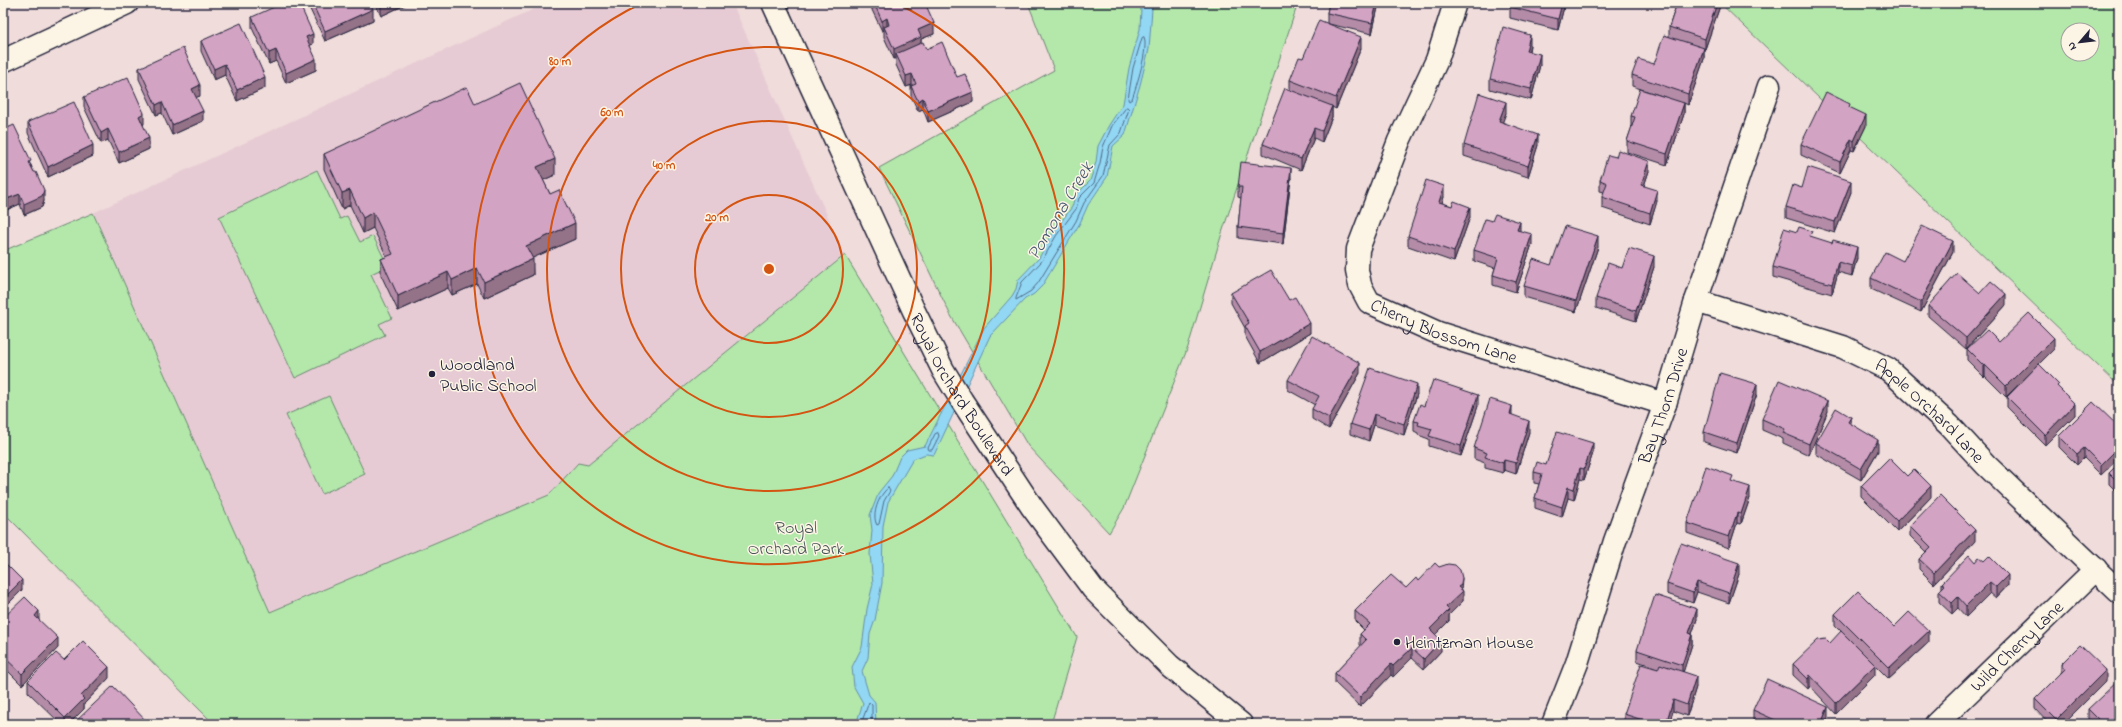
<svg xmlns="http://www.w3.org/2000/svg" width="2122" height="727" viewBox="0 0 2122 727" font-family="'Indie Flower',sans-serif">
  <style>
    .built { fill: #e7cbd4 }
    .green { fill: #b3e8aa; stroke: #6a8572; fill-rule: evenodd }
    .water { fill: #92d7f4; stroke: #658faa }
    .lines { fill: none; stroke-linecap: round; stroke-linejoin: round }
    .shore { stroke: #4f6a85; stroke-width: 1 }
    .street-casing { stroke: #22223b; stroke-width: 25 }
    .secondary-casing { stroke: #22223b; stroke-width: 25 }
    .street { stroke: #fcf5e5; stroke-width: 22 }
    .secondary { stroke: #fcf5e5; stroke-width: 22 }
    .wall { fill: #b58ca8; stroke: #22223b }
    .shaded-wall { fill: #947288; stroke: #22223b }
    .building { fill: #d3a3c3; stroke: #22223b }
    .ring { fill: none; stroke: #d45411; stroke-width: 2 }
    .poi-dot { fill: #22223b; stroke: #fcf5e5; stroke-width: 1.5 }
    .labels { text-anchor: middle; stroke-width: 3; stroke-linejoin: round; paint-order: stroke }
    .street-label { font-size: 18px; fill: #22223b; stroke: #fcf5e5 }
    .poi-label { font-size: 18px; fill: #22223b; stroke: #fcf5e5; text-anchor: start }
    .park-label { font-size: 18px; fill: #465457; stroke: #fcf5e5 }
    .water-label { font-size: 19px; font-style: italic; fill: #445872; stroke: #fcf5e5 }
    .centre { fill: #d45411; stroke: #fcf5e5; stroke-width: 2 }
    .ring-label { font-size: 12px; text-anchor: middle; font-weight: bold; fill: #d45411; stroke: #fcf5e5; stroke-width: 3; stroke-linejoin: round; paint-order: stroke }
  </style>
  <rect width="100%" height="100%" fill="#f0dcdb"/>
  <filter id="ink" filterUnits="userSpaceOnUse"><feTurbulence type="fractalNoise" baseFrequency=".025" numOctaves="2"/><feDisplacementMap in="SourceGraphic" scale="8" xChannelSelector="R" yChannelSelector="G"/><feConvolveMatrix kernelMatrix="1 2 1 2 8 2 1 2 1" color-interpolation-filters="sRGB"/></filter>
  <g filter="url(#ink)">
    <!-- built -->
    <path class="built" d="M547 3H732L845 255 554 493 270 612 93 213Z"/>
    <!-- green -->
    <g class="green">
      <path d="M1028 3H1298L1222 233 1188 347 1124 508 1109 533 1028 446 950 314 879 168 1054 70Z"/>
      <path d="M1720 3H2119V386ZM2068 30H2092V54H2068Z"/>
      <path d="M317 170 340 219 347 216 360 242 373 236 388 266 371 274 392 318 379 324 385 335 295 378 219 217Z"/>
      <path d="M93 213 270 612 549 495 578 463 588 465 845 255 1077 637 1051 724H214L3 512V251Z"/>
      <path d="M329 396 365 474 322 494 286 415Z"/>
    </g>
    <!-- water -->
    <path class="water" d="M1139 3H1151L1152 9 1149 49 1140 85 1125 135 1113 146 1107 177 1088 205 1080 223 1042 286 1034 294 1025 299 990 336 934 455 926 454 913 459 888 502 883 526 882 583 875 620 870 634 868 658 862 671 869 695 875 702 876 724H856L863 703 854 687 852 667 862 647 867 609 873 584 870 554 872 530 870 515 879 492 892 476 900 457 907 450 925 446 984 328 1012 296 1016 289 1018 280 1039 258 1052 234 1072 207 1075 196 1090 181 1096 162 1098 146 1109 125 1123 104 1129 68 1140 29 1141 9Z"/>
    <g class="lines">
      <!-- shore -->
      <g class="shore">
        <path d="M1144 37C1149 48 1136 87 1132 99L1129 101 1128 99 1133 68 1142 38Z"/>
        <path d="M1127 107 1129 109 1121 133 1110 145 1103 176 1084 203 1076 221 1038 283 1031 291 1016 300V298L1022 282 1042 261 1056 236 1076 209 1079 198 1094 183 1100 163 1103 147 1112 126Z"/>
        <path d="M938 433 939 436 932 450H929L928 448 935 434Z"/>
        <path d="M888 488 890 491 884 501 879 524 877 525C871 515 879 495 888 488Z"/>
        <path d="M861 724 869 702 872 705V724"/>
      </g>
      <defs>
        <g id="street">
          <path id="s1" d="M1455 3 1437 60 1399 141 1358 249 1357 270 1360 285 1369 302 1438 333 1665 404"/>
          <path d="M3 61 127 3"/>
          <path id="s2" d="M1696 301 1843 347 1888 369 1949 425 1986 465 2119 592"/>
          <path id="s3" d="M1553 724 1577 663 1615 541 1665 404 1696 301 1769 86"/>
          <path id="s4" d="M1936 724 2096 569"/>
        </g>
        <g id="secondary">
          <path id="s5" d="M773 3 914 311 943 370 962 401 1032 507 1093 589 1170 666 1241 724"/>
        </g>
      </defs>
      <!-- street casing -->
      <use href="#street" class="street-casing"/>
      <!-- secondary casing -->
      <use href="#secondary" class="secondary-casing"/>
      <!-- street -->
      <use href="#street" class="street"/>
      <!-- secondary -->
      <use href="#secondary" class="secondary"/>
    </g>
    <!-- wall -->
    <g class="wall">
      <path d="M307 3H370L373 20 325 41Z"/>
      <path d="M375 3H409L381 16Z"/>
      <path d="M872 3H925L934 34 921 39V44L957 77 973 102 928 122 923 109 918 111 911 96V86L912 85 906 87 896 65V58L894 59 884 37V30L882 31 872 10Z"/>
      <path d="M1329 3H1379L1372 34 1329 24 1361 48 1336 109 1332 107V117L1322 142 1314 138 1301 170 1263 154V144L1290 90V80L1303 58 1327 24V13Z"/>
      <path d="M1511 3H1565L1558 30 1510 18V7Z"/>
      <path d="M1677 3H1721L1705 49H1704V59L1688 105 1684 103V114L1667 165 1627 152V141L1632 127 1631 126V116L1665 97 1632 86V75L1654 64 1669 37V27Z"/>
      <path d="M252 17 313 44 310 45 316 70 286 83 276 61 269 64 252 28Z"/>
      <path d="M201 41 265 88 237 101 225 75 214 80 201 51Z"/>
      <path d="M1530 45 1529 52 1540 65 1531 100 1490 89V79Z"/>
      <path d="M139 68 200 96 196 97 203 121 172 135 162 113 156 115 139 79Z"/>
      <path d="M84 97 144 124 143 125 149 149 119 163 108 140 101 143 84 107Z"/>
      <path d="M475 104 555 175 543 180 550 194 575 239 532 258 533 275 484 298 477 284 452 295 448 288 398 311 381 275V259L387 257 373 228 363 233 350 205 342 209 324 169V154Z"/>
      <path d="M1850 108 1866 126 1854 151 1851 150 1840 173 1801 155V144Z"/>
      <path d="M1506 113 1502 122 1538 145 1528 177 1464 156V145Z"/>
      <path d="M28 122 93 156 48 177 28 133Z"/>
      <path d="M3 130 31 165 44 201 42 207 24 215 20 204 4 211 3 208Z"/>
      <path d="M1649 171 1644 186 1657 201 1650 224 1602 208V197L1604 192 1600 191V180Z"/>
      <path d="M1291 178 1283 244 1238 238V227L1241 198 1238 197V187Z"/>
      <path d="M1802 188 1851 192 1835 233 1786 218V207Z"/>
      <path d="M1444 197 1442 203 1452 206 1470 217 1454 262 1408 246V236Z"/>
      <path d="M1812 237 1857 258 1852 276 1838 272 1832 294 1773 277V267Z"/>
      <path d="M1532 244 1516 292 1493 285V275L1495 268 1474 261V250Z"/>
      <path d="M1598 247 1576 312 1524 297V286L1551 265Z"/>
      <path d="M1953 252 1921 312 1871 289V278L1903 261Z"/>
      <path d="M1654 267 1636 321 1596 308V298L1622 268Z"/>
      <path d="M1231 293 1289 300 1310 333 1260 363 1245 336V328L1231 303Z"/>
      <path d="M1980 293 2006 305 1966 349 1928 316V306Z"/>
      <path d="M1999 342 2054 349 2006 397 1985 376 1984 377 1967 360V349Z"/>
      <path d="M1360 373 1329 429 1312 419V409L1315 405 1288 390V380Z"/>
      <path d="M2059 388 2075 415 2045 445 2007 407V397Z"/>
      <path d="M1417 394 1404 435 1374 425 1369 441 1350 434V424Z"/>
      <path d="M1757 394 1737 453 1704 442V432Z"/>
      <path d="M1424 406H1478L1461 456 1429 446V439L1418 435V433L1414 431V421Z"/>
      <path d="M1828 411 1809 455 1783 443V439L1762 430V419Z"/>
      <path d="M1512 415 1529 432 1516 474 1504 470 1503 473 1485 468V463L1474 459V448Z"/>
      <path d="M1851 424 1878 451 1861 480 1816 454V443Z"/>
      <path d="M2119 427 2101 475 2084 458 2077 465 2059 447V436Z"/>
      <path d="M1593 453 1584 480 1580 479 1574 500 1568 498 1562 517 1535 508V498L1539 484 1534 483V472L1546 465Z"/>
      <path d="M2119 463V494L2109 484V473Z"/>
      <path d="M1907 476 1931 497 1897 532 1861 496V486Z"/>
      <path d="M1733 482 1750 498 1741 524 1737 523 1729 548 1687 533V523Z"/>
      <path d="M1910 526 1975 541 1934 584 1919 569V559L1926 552 1910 536Z"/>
      <path d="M1975 562 2008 585 1996 598 1990 593 1966 617 1958 608 1952 614 1939 602V591L1942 588V583Z"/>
      <path d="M1739 574 1729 603 1697 592 1693 603 1667 594V584Z"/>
      <path d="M1418 581 1462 589 1463 601 1449 615V621L1435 634 1441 651 1424 669 1412 658 1393 677 1391 675 1360 707 1335 683V673L1361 646 1360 645V634L1364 630 1355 621V611L1406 588Z"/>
      <path d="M1835 614 1894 627 1929 642 1889 679 1835 625Z"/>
      <path d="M3 618 39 620 58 648 22 685 3 666Z"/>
      <path d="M1697 619 1692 634V644L1683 672 1696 687 1687 716 1673 711 1669 724H1624V714L1658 668 1637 661V650Z"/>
      <path d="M1830 643 1875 675 1836 714 1810 686 1808 689 1793 675V664Z"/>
      <path d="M2061 664 2106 681 2063 724H2049L2035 709V699L2061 673Z"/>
      <path d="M109 678 84 704V709L69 724H61L28 692V681Z"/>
      <path d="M2088 709 2119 724H2092L2088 720Z"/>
      <path d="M1753 710 1828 718 1826 724H1761L1753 720Z"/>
    </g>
    <!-- shaded-wall -->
    <g class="shaded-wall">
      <path d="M385 3H409L381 16V5Z"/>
      <path d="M1377 3H1379L1372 34V23Z"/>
      <path d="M1562 3H1565L1558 30V19Z"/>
      <path d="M1717 3H1721L1705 49V39Z"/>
      <path d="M373 9V20L325 41V31Z"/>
      <path d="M887 18V29L884 27V30L882 31V21Z"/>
      <path d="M934 23V34L921 39V47L896 54V58L894 59V49L918 30Z"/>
      <path d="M313 34V44L306 47V37Z"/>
      <path d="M1530 35V45L1526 62V51Z"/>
      <path d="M1361 37V48L1336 109V98Z"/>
      <path d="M1704 48V59L1688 105V94Z"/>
      <path d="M276 50V61L269 64V53Z"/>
      <path d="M1540 54V65L1531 100V89Z"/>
      <path d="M316 59V70L286 83V73Z"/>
      <path d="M225 64V75L214 80V69Z"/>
      <path d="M912 74V85L906 87V76Z"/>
      <path d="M265 77V88L237 101V90Z"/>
      <path d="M200 85V96L192 99V89Z"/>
      <path d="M973 92V102L928 122V111Z"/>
      <path d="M923 98V109L918 111V101Z"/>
      <path d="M162 102V113L156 115V105Z"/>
      <path d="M1506 102V113L1499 132V121Z"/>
      <path d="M1684 103V114L1667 165V154Z"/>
      <path d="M1332 106V117L1322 142V131Z"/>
      <path d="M203 111V121L172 135V125Z"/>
      <path d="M144 113V124L139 126V116Z"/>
      <path d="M1866 115V126L1854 151V141Z"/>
      <path d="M1314 128V138L1301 170V159Z"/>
      <path d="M108 129V140L101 143V133Z"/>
      <path d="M1538 135V145L1528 177V166Z"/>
      <path d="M149 138V149L119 163V152Z"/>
      <path d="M1851 139V150L1840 173V162Z"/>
      <path d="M93 145V156L48 177V167Z"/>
      <path d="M555 159V175L537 183V167Z"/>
      <path d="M1649 161V171L1641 195V185Z"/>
      <path d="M1291 168V178L1283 244V233Z"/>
      <path d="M1851 181V192L1835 233V222Z"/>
      <path d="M1444 186V197L1439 212V202Z"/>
      <path d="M44 190V201L42 207 24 215V204Z"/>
      <path d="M350 190V205L342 209V193Z"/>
      <path d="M1657 190V201L1650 224V213Z"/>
      <path d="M20 194V204L4 211V200Z"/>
      <path d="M1470 207V217L1454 262V252Z"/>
      <path d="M373 212V228L363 233V218Z"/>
      <path d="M1520 222V233L1517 230Z"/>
      <path d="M575 223V239L526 261V246Z"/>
      <path d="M1532 234V244L1516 292V282Z"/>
      <path d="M1598 236V247L1576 312V301Z"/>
      <path d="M1953 241V252L1921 312V302Z"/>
      <path d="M1857 247V258L1852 276V266Z"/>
      <path d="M1654 256V267L1636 321V311Z"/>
      <path d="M533 259V275L484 298V282Z"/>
      <path d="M1838 262V272L1832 294V284Z"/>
      <path d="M477 268V284L452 295V280Z"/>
      <path d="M448 272V288L398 311V296Z"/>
      <path d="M2006 294V305L1966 349V338Z"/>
      <path d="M1310 323V333L1260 363V352Z"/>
      <path d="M2054 338V349L2006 397V386Z"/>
      <path d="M1360 363V373L1329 429V418Z"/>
      <path d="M1985 365V376L1984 377V366Z"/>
      <path d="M1417 384V394L1404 435V424Z"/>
      <path d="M1757 384V394L1737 453V443Z"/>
      <path d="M1478 395V406L1461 456V446Z"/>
      <path d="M1828 401V411L1809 455V444Z"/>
      <path d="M2075 404V415L2045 445V435Z"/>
      <path d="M1512 406V417L1510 414Z"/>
      <path d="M1374 414V425L1369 441V430Z"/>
      <path d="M1851 417V428L1848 422Z"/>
      <path d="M1529 421V432L1516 474V463Z"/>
      <path d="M1878 440V451L1861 480V469Z"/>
      <path d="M1593 443V453L1584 480V469Z"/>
      <path d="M2119 447V458L2101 475V465Z"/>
      <path d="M2084 448V458L2077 465V454Z"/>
      <path d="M1504 460V470L1503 473V463Z"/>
      <path d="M1580 468V479L1574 500V489Z"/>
      <path d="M1931 486V497L1897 532V521Z"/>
      <path d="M1568 487V498L1562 517V507Z"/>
      <path d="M1750 487V498L1741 524V514Z"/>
      <path d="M1737 513V523L1729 548V537Z"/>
      <path d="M1975 530V541L1934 584V573Z"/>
      <path d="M1739 563V574L1729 603V593Z"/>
      <path d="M2008 575V585L1996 598V587Z"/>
      <path d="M1462 578 1461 592 1463 591V601L1449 615V621L1430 640V629L1446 607 1458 587Z"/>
      <path d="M22 580V590L3 609V599Z"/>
      <path d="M1697 582V592L1693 603V593Z"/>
      <path d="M1990 582V593L1966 617V606Z"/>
      <path d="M1958 597V608L1952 614V603Z"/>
      <path d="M1697 609V619L1689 643V633Z"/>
      <path d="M39 611V622L35 616Z"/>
      <path d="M1929 631V642L1889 679V668Z"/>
      <path d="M1692 634V644L1682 676V665Z"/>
      <path d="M58 638V648L22 685V674Z"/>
      <path d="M1441 640V651L1424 669V659Z"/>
      <path d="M1412 648V658L1393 677V666Z"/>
      <path d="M1391 664V675L1360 707V697Z"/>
      <path d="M1875 665V675L1836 714V703Z"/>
      <path d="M109 667V678L84 704V709L69 724H65V718L81 696Z"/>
      <path d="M2106 670V681L2063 724H2056V720Z"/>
      <path d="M1810 675V686L1808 689V679Z"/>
      <path d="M1696 676V687L1687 716V705Z"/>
      <path d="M1673 700V711L1669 724H1666Z"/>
      <path d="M1828 707V718L1826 724H1821Z"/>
    </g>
    <!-- building -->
    <g class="building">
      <path d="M283 3H299L313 34 306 37 316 59 286 73 276 50 269 53 252 17Z"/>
      <path d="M312 3H370L373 9 325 31Z"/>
      <path d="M380 3H385L381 5Z"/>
      <path d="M874 3H925L934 23 918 30 921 37 894 49 884 27 889 25 887 18 882 21Z"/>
      <path d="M1329 3H1377L1372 23 1327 13Z"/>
      <path d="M1511 3H1562L1558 19 1510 7Z"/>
      <path d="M1677 3H1717L1705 39 1669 27Z"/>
      <path d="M1319 20 1361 37 1336 98 1290 80 1299 57 1303 58Z"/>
      <path d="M241 23 265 77 237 90 225 64 214 69 201 41Z"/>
      <path d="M1503 27 1530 35 1526 51 1540 54 1531 89 1490 79Z"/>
      <path d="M1664 35 1704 48 1688 94 1632 75 1638 59 1654 64Z"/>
      <path d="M923 42 926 49 942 42 957 77 965 74 973 92 928 111 923 98 918 101 911 86 916 84 912 74 906 76 896 54Z"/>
      <path d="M183 48 200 85 192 89 203 111 172 125 162 102 156 105 139 68Z"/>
      <path d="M128 77 144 113 139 116 149 138 119 152 108 129 101 133 84 97Z"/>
      <path d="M520 83 555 159 537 167 550 194 559 190 575 223 526 246 533 259 484 282 477 268 452 280 448 272 398 296 381 259 393 254 373 212 363 218 350 190 342 193 324 154 467 87 475 104Z"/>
      <path d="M1285 88 1332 106 1322 131 1314 128 1301 159 1263 144Z"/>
      <path d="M1640 89 1684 103 1667 154 1627 141 1635 117 1631 116Z"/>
      <path d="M1826 92 1850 104 1849 107 1866 115 1854 141 1851 139 1840 162 1801 144Z"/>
      <path d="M1479 93 1506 102 1499 121 1538 135 1528 166 1464 145Z"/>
      <path d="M74 102 93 145 48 167 28 122Z"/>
      <path d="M14 125 31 161 29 162 34 172H36L44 190 42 196 24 204 20 194 4 200 3 197V130Z"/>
      <path d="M1618 150 1649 161 1641 185 1657 190 1650 213 1602 197 1607 183 1600 180 1608 155 1616 157Z"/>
      <path d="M1241 162 1291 168 1283 233 1238 227 1242 187H1238Z"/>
      <path d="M1808 167 1851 181 1835 222 1786 207 1793 185 1802 188Z"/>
      <path d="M1426 180 1444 186 1439 202 1452 206 1454 201 1470 207 1454 252 1408 236Z"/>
      <path d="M1495 214 1520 222 1517 230 1532 234 1516 282 1493 275 1498 258 1474 250 1485 219 1492 221Z"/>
      <path d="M1565 226 1598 236 1576 301 1524 286 1533 259 1551 265Z"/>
      <path d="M1922 226 1953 241 1921 302 1871 278 1885 252 1903 261Z"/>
      <path d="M1799 227 1812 231 1810 236 1832 243 1833 240 1857 247 1852 266 1838 262 1832 284 1773 267 1784 228 1797 232Z"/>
      <path d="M1629 248 1654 256 1636 311 1596 298 1608 263 1622 268Z"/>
      <path d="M1271 270 1289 300 1295 297 1310 323 1260 352 1245 326 1249 323 1231 293Z"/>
      <path d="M1957 273 1980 293 1991 281 2006 294 1966 338 1928 306Z"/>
      <path d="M2029 313 2054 338 2006 386 1985 365 1984 366 1967 349 1987 330 1999 342Z"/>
      <path d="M1312 336 1360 363 1329 418 1312 409 1319 396 1288 380Z"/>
      <path d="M2039 364 2059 384 2057 386 2075 404 2045 435 2007 397Z"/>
      <path d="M1370 368 1417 384 1404 424 1374 414 1369 430 1350 424Z"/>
      <path d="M1720 373 1757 384 1737 443 1704 432Z"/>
      <path d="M1433 380 1478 395 1461 446 1429 436 1432 429 1418 425 1419 422 1414 421 1420 404 1424 406Z"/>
      <path d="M1779 380 1828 401 1809 444 1783 433 1785 429 1762 419Z"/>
      <path d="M1490 399 1512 406 1510 414 1529 421 1516 463 1504 460 1503 463 1485 457 1487 453 1474 448Z"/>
      <path d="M2093 402 2119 427V447L2101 465 2084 448 2077 454 2059 436Z"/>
      <path d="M1836 408 1851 417 1848 422 1878 440 1861 469 1816 443Z"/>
      <path d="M1557 432 1593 443 1584 469 1580 468 1574 489 1568 487 1562 507 1535 498 1542 474 1534 472 1537 462 1546 465Z"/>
      <path d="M1889 458 1907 476 1914 469 1931 486 1897 521 1861 486Z"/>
      <path d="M2119 463V483L2109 473Z"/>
      <path d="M1706 466 1733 476 1731 481 1750 487 1741 514 1737 513 1729 537 1687 523Z"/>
      <path d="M1940 495 1975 530 1934 573 1919 559 1931 547 1910 526Z"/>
      <path d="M1681 543 1739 563 1729 593 1697 582 1693 593 1667 584Z"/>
      <path d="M1969 555 1975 562 1979 557 1984 561 1989 556 2008 575 1996 587 1990 582 1966 606 1958 597 1952 603 1939 591 1945 585 1942 583Z"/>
      <path d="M3 561 22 580 3 599Z"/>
      <path d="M1435 563 1439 567 1448 564 1455 565 1460 570 1462 578 1461 585 1458 587 1463 591 1446 607 1449 610 1430 629 1441 640 1424 659 1412 648 1393 666 1391 664 1360 697 1335 673 1366 640 1360 634 1370 624 1355 611 1391 575 1406 588 1416 578 1418 581Z"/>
      <path d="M1858 591 1894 627 1909 612 1929 631 1889 668 1835 614Z"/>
      <path d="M1655 595 1697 609 1689 633 1692 634 1682 665 1637 650Z"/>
      <path d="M25 597 39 611 35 616 58 638 22 674 3 656V618Z"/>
      <path d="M1841 631 1875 665 1836 703 1810 675 1808 679 1793 664 1818 640 1826 639 1830 643Z"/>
      <path d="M83 641 109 667 81 696 84 699 65 718 28 681 56 653 64 660Z"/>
      <path d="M2080 645 2106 670 2056 720 2035 699 2065 669 2061 664Z"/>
      <path d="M1641 664 1658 669 1660 664 1696 676 1687 705 1673 700 1666 724H1655L1624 714Z"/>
      <path d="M1767 679 1828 707 1821 724H1784L1753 710Z"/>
      <path d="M2119 680V724H2103L2088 709Z"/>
      <path d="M113 686 147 722 144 724H73Z"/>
    </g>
  </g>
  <!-- distance rings -->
  <g class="ring">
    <circle cx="769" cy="269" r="74"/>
    <circle cx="769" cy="269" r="148"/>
    <circle cx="769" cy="269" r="222"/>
    <path d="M898 4A295 295 0 1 1 640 4"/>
  </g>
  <!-- markers -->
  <g class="poi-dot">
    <circle cx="432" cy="374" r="4"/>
    <circle cx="1397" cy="642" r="4"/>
  </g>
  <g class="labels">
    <!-- street labels -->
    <g class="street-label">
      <text dy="6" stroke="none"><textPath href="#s1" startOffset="401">Cherry Blossom Lane</textPath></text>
      <text dy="6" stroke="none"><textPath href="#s5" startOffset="435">Royal Orchard Boulevard</textPath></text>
      <text dy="6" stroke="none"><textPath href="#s3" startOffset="337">Bay Thorn Drive</textPath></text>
      <text dy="6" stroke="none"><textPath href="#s2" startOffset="263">Apple Orchard Lane</textPath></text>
      <text dy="6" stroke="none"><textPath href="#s4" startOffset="112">Wild Cherry Lane</textPath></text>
    </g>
    <!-- poi labels -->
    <g class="poi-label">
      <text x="440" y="370">Woodland<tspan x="440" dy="21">Public School</tspan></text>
      <text x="1405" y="648">Heintzman House</text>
    </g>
    <!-- park labels -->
    <g class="park-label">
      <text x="796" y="533">Royal<tspan x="796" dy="21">Orchard Park</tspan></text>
    </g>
    <!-- water labels -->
    <g class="water-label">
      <text transform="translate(1059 210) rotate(-59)" y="7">Pomona Creek</text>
    </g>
  </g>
  <circle cx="769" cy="269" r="6" class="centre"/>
  <g class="ring-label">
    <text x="560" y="65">80 m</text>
    <text x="612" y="116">60 m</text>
    <text x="664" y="169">40 m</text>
    <text x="717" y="221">20 m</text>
  </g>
  <!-- margin -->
  <rect width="2122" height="727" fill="none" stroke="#fcf5e5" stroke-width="16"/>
  <rect x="8" y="8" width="2106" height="711" fill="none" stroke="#22223b" stroke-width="1.5" filter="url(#ink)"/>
  <!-- north arrow -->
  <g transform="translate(2080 42) rotate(242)"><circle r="19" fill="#fcf5e5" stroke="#a5a1a1"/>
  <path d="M0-3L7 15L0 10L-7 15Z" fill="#22223b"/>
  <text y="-6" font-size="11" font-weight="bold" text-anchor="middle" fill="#22223b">N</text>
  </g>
</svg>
